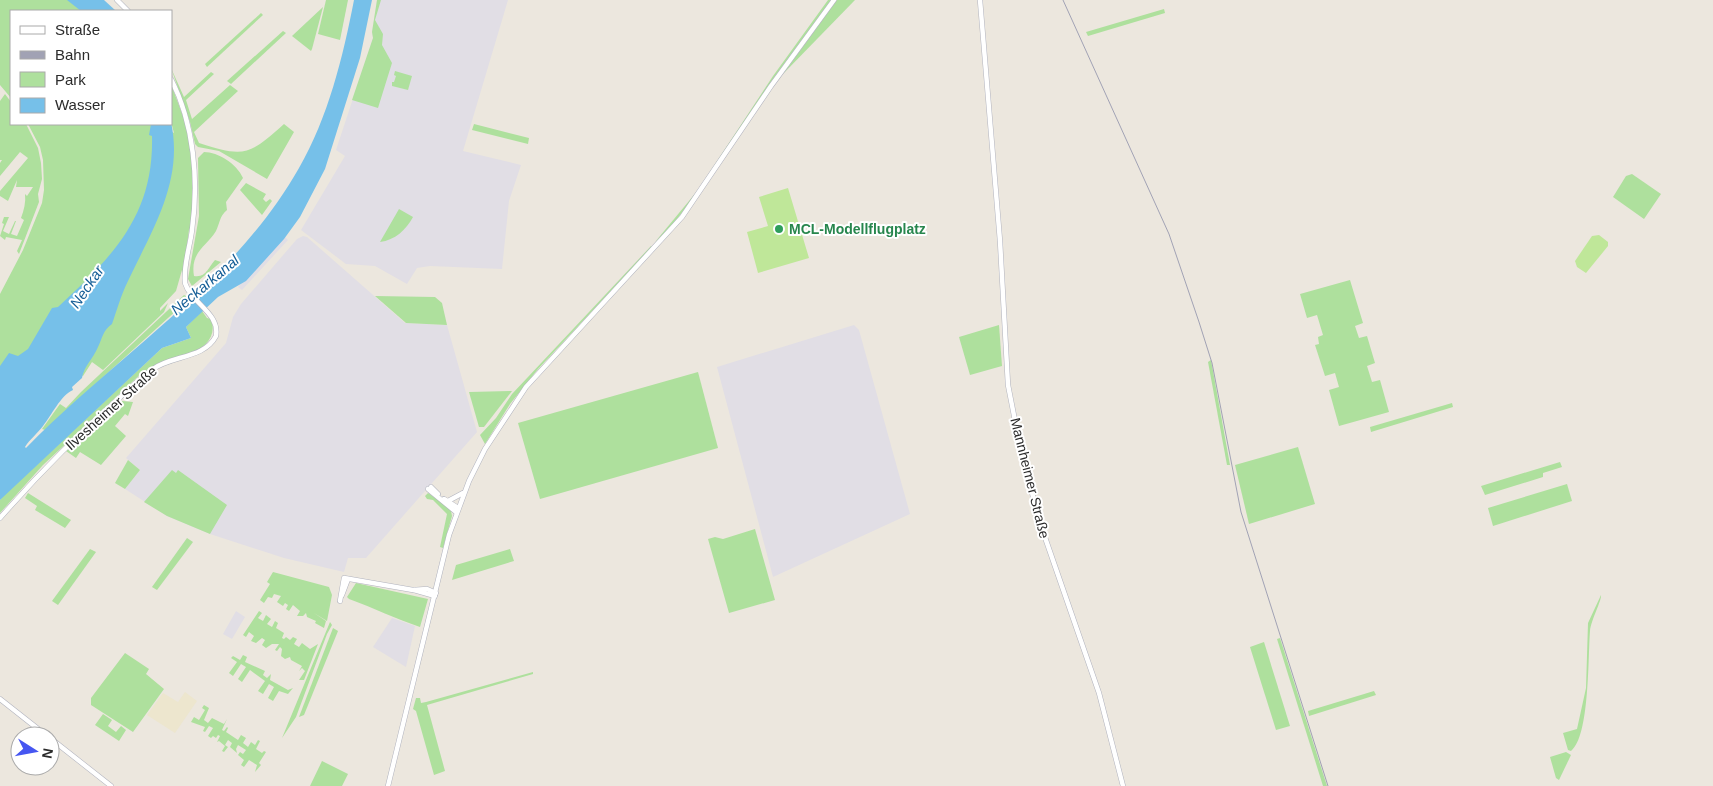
<svg xmlns="http://www.w3.org/2000/svg" width="1713" height="786" viewBox="0 0 1713 786" font-family="Helvetica,sans-serif">
  <style>
    .industrial { fill: #e1dee5 }
    .education { fill: #ede6ce }
    .green { fill: #aee09d }
    .pitch { fill: #bfe799 }
    .water { fill: #76c0e9 }
    .lines { fill: none; stroke-linecap: round; stroke-linejoin: round }
    .secondary-casing { stroke: #b1b3be; stroke-width: 5.5 }
    .secondary { stroke: #fff; stroke-width: 4.5 }
    .rail { stroke: #a1a2b4; stroke-width: 1 }
    .leisure-dot { fill: #2e9e5b; stroke: #fff; stroke-width: 2 }
    .labels { text-anchor: middle; stroke-width: 4; stroke-linejoin: round; paint-order: stroke }
    .leisure-label { font-size: 14px; font-weight: bold; fill: #27864d; stroke: #fff; text-anchor: start }
    .street-label { font-size: 14px; fill: #2b2b2b; stroke: #fff }
    .water-label { font-size: 15px; font-style: italic; fill: #145d96; stroke: #fff }
  </style>
  <rect width="100%" height="100%" fill="#ece7de"/>
  <!-- industrial -->
  <g class="industrial">
    <path d="M377 0H508L463 151 521 165 509 201 502 269 430 266 417 268 407 284 375 266 346 264 301 230 345 156 336 150 373 38 372 32Z"/>
    <path d="M303 236 307 237 405 323 447 325 477 432 366 558H348L344 572 284 558 210 534 167 516 125 489 140 470 126 458 226 343 233 317 241 304 297 239Z"/>
    <path d="M285 237 288 240 242 290 238 287Z"/>
    <path d="M854 325 859 330 910 514 773 577 717 367Z"/>
    <path d="M236 611 245 617 232 639 223 634Z"/>
    <path d="M392 618 415 626 406 667 373 647Z"/>
  </g>
  <!-- education -->
  <path class="education" d="M185 692 197 701 175 733 147 715 163 693 178 702Z"/>
  <!-- green -->
  <g class="green">
    <path d="M0 0H81L94 11H11V98L0 85Z"/>
    <path d="M326 0H348L340 40 318 34Z"/>
    <path d="M377 0H381L375 20 383 34 382 45 392 63 378 108 352 100 373 38 372 32Z"/>
    <path d="M828 0H831L773 79 694 197 670 228 655 242 698 190 773 76Z"/>
    <path d="M837 0H855L783 74Z"/>
    <path d="M323 7 312 49 311 51 292 36Z"/>
    <path d="M1164 9 1165 13 1088 36 1086 32Z"/>
    <path d="M261 13 263 15 207 67 205 64Z"/>
    <path d="M283 31 286 33 231 84 227 81Z"/>
    <path d="M171 68 184 97 211 72 214 74 186 100 192 119 230 85 238 91 194 132 199 143C245 158 249 155 284 124L294 132 267 179 219 151 198 147 195 144 190 122Z"/>
    <path d="M395 71 412 76 408 90 392 86V82H394L396 76 394 75Z"/>
    <path d="M171 84 187 127 194 174 192 225 189 230 183 277 186 289 182 281V270L176 291 160 308V311L168 303 164 312 103 370 92 362 83 376 52 356 0 433V294L23 250 42 203 44 190 43 160 40 147 28 124H159L174 133 171 122Z"/>
    <path d="M5 94 11 102V124H26L38 148 41 163 42 179 38 194 39 202 19 254 17 251 22 240 6 237 5 240 0 236 4 224 2 223 4 217H9L3 231 9 234 15 221H16L11 234 17 236 24 220 21 218C24 210 26 202 25 194L27 196 33 187H16L17 180 8 201 0 196V191L28 158 20 152 0 176V163L2 160H0V101Z"/>
    <path d="M474 124 529 138 528 144 472 130Z"/>
    <path d="M204 152C218 152 237 164 243 178L226 202 227 210C219 217 220 223 216 231 206 247 190 252 194 276 206 278 208 268 215 260L221 262 192 286 188 279 199 216 198 158Z"/>
    <path d="M1632 174 1661 194 1644 219 1613 197 1626 176Z"/>
    <path d="M246 183 266 194 263 199 266 202 270 199 272 201 262 215 240 190Z"/>
    <path d="M399 209 413 217C406 230 395 240 380 242Z"/>
    <path d="M651 246 652 247 538 369 510 404 485 444 480 435 496 418 512 394Z"/>
    <path d="M1350 280 1363 323 1355 326 1359 338 1367 336 1375 363 1367 366 1372 382 1380 380 1389 412 1339 426 1329 390 1339 387 1335 373 1325 376 1315 345 1319 344 1318 337 1323 335 1317 315 1307 318 1300 294Z"/>
    <path d="M184 295 190 298 45 430 42 429 60 404 66 408 81 392Z"/>
    <path d="M375 296 435 297 442 303 447 325 406 323Z"/>
    <path d="M202 311 207 318 211 319C223 351 170 362 148 372L145 370 43 465 0 513V500L3 496 162 348 191 338 186 327Z"/>
    <path d="M999 325 1002 366 970 375 959 337Z"/>
    <path d="M1211 360 1230 465H1227L1208 362Z"/>
    <path d="M698 372 718 448 540 499 518 423Z"/>
    <path d="M512 391 484 427H479L469 392Z"/>
    <path d="M122 401 133 402 128 416 125 414 115 426 126 436 101 465 80 452 76 458 66 451Z"/>
    <path d="M1452 403 1453 407 1371 432 1370 427Z"/>
    <path d="M1298 447 1315 504 1249 524 1235 465Z"/>
    <path d="M128 460 140 470 125 489 115 483Z"/>
    <path d="M1560 462 1562 467 1543 473V477L1485 495 1481 486Z"/>
    <path d="M172 470 176 473 178 470 227 505 210 534 167 516 144 502Z"/>
    <path d="M1567 484 1572 501 1493 526 1488 508Z"/>
    <path d="M28 493 71 520 65 528 35 510 37 506 25 498Z"/>
    <path d="M428 493 440 501 451 511 452 516 443 548 440 547 447 514 433 500 427 499 425 496Z"/>
    <path d="M755 529 775 600 729 613 708 539 715 537 723 539Z"/>
    <path d="M187 538 193 542 157 590 152 587Z"/>
    <path d="M90 549 96 552 58 605 52 601Z"/>
    <path d="M510 549 514 561 452 580 456 565Z"/>
    <path d="M273 572 329 587 332 595 327 621 314 613 326 621 324 628 315 623 316 621 307 617 306 613 303 616H297L300 611 293 605 289 611 286 609 288 605 285 603 283 606 277 602 281 596 274 594 272 598 268 597 264 603 260 600 270 584 267 582Z"/>
    <path d="M356 583 428 599 420 627C396 619 374 608 349 599L347 597Z"/>
    <path d="M1601 595C1602 600 1591 620 1590 631 1588 655 1590 737 1571 751L1568 750 1563 733 1577 729 1586 688 1588 623Z"/>
    <path d="M259 611 262 613 258 618 263 621 266 615 271 619 267 624 272 627 275 621 278 623 276 628 284 633 282 638 284 639 286 637 290 640 293 637 297 639 294 644 299 647 302 643 310 649 318 644 304 680H299L305 671 302 668 299 671 302 666 291 660 290 657 285 659 281 656 282 649 280 647 277 651 275 650 279 644H272L266 648 262 645 265 640 262 638 256 643 251 641 254 636 249 632 246 637 243 635Z"/>
    <path d="M330 622 332 625 327 634 296 717 282 738Z"/>
    <path d="M333 628 338 631 304 715 299 717Z"/>
    <path d="M1280 638 1327 786H1323L1277 639Z"/>
    <path d="M1264 642 1290 726 1276 730 1250 647Z"/>
    <path d="M125 653 149 669 146 674 164 689 133 732 91 705V698Z"/>
    <path d="M243 655 247 657 245 662 265 671 263 675 267 678 271 674 270 680 288 690 293 688 288 694 279 691 273 701 268 698 274 687 269 684 263 694 258 691 265 681 250 670 242 682 238 679 246 667 241 664 233 676 229 673 237 662 231 658 233 656 240 660Z"/>
    <path d="M533 672V674L427 705 445 771 434 775 416 711 413 709 416 698H420L421 703 426 702Z"/>
    <path d="M1374 691 1376 695 1309 716 1308 711Z"/>
    <path d="M204 705 209 708 204 720 208 723 212 718 224 724 227 719 222 730 224 731 227 727 228 728 226 732 238 740 241 735 246 738 243 743 248 747 251 742 255 745 258 740 260 741 256 749 262 753 264 751 266 752 259 763 261 765 255 772 257 765 249 760 244 767 241 765 244 760 238 755 240 752 243 754 246 750 238 745 236 749 237 753 230 747 232 743 228 740 225 745 228 747 224 752 222 751 225 746 219 741 217 742 220 736 218 735 216 738 213 736 211 738 208 736 213 728 209 726 205 732 203 731 205 727 191 722 194 717 199 720 205 710 202 708Z"/>
    <path d="M103 714 112 720 108 726 116 732 121 726 126 730 119 741 95 725Z"/>
    <path d="M1566 752 1571 755 1559 780 1556 778 1550 757Z"/>
    <path d="M322 761 348 774 342 786H310Z"/>
  </g>
  <!-- pitch -->
  <g class="pitch">
    <path d="M788 188 809 258 758 273 747 232 768 226 759 197Z"/>
    <path d="M1599 235 1608 242V246L1586 273 1577 267 1575 261 1592 236Z"/>
  </g>
  <!-- water -->
  <g class="water">
    <path d="M67 0H104L116 11H81Z"/>
    <path d="M354 0H372L360 58 325 169 300 217 284 239 246 281 218 297 186 327 191 338 162 348 0 500V366L9 353 18 356 28 349 52 308 58 307C112 257 154 216 152 136L149 135 151 124 171 122C184 181 152 230 128 281 121 295 117 310 112 324 103 330 102 339 98 347 93 359 84 366 82 378L72 387 73 390C60 396 52 415 43 426 38 433 30 439 25 447L26 448C116 356 234 283 299 168 328 118 343 57 354 0Z"/>
  </g>
  <g class="lines">
    <defs>
      <g id="secondary">
        <path d="M117 0 128 11"/>
        <path d="M980 0 1000 241 1008 385 1021 451 1040 523 1099 693 1123 786"/>
        <path d="M431 487 438 494"/>
        <path d="M428 489 456 512"/>
        <path d="M444 499 458 508"/>
        <path d="M448 501 463 493"/>
        <path d="M0 518C36 477 74 438 116 401 128 390 140 378 153 369 172 355 204 359 216 336 220 313 191 303 185 283 183 266 190 247 192 230 199 180 194 124 171 79"/>
        <path d="M414 590 435 596"/>
        <path d="M342 595 348 579"/>
        <path d="M340 601 344 578 413 590 427 589 436 593"/>
        <path d="M0 699 47 736"/>
        <path d="M50 738 111 786"/>
        <path d="M388 786 449 535 469 481 485 449 526 387 682 217 771 86 834 0"/>
      </g>
    </defs>
    <!-- secondary casing -->
    <use href="#secondary" class="secondary-casing"/>
    <!-- secondary -->
    <use href="#secondary" class="secondary"/>
    <!-- rail -->
    <path class="rail" d="M1063 0 1169 234 1199 322 1212 363 1241 512 1328 786"/>
  </g>
  <!-- markers -->
  <circle class="leisure-dot" cx="779" cy="229" r="5"/>
  <g class="labels">
    <!-- leisure labels -->
    <g class="leisure-label">
      <text x="789" y="234">MCL-Modellflugplatz</text>
    </g>
    <!-- street labels -->
    <g class="street-label">
      <text transform="translate(111 408) rotate(-42)" y="5">Ilvesheimer Straße</text>
      <text transform="translate(1030 478) rotate(76)" y="5">Mannheimer Straße</text>
    </g>
    <!-- water labels -->
    <g class="water-label">
      <text transform="translate(205 285) rotate(-40)" y="5">Neckarkanal</text>
      <text transform="translate(87 287) rotate(-56)" y="5">Neckar</text>
    </g>
  </g>
  <!-- legend -->
  <rect x="10" y="10" width="162" height="115" fill="#ffffff" stroke="#aaaaaa"/>
  <rect x="20" y="26" width="25" height="8" fill="#ffffff" stroke="#aaaaaa"/>
  <text x="55" y="35" font-size="15" fill="#2b2b2b">Straße</text>
  <rect x="20" y="51" width="25" height="8" fill="#a1a2b4" stroke="#aaaaaa"/>
  <text x="55" y="60" font-size="15" fill="#2b2b2b">Bahn</text>
  <rect x="20" y="72" width="25" height="15" fill="#aee09d" stroke="#aaaaaa"/>
  <text x="55" y="85" font-size="15" fill="#2b2b2b">Park</text>
  <rect x="20" y="98" width="25" height="15" fill="#76c0e9" stroke="#aaaaaa"/>
  <text x="55" y="110" font-size="15" fill="#2b2b2b">Wasser</text>
  <!-- north arrow -->
  <g transform="translate(35 751) rotate(101)"><circle r="24" fill="#ffffff" stroke="#aaaaaa"/>
  <path d="M0-4L9 19L0 12L-9 19Z" fill="#4656f1"/>
  <text y="-8" font-size="14" font-weight="bold" text-anchor="middle" fill="#2b2b2b">N</text>
  </g>
</svg>
